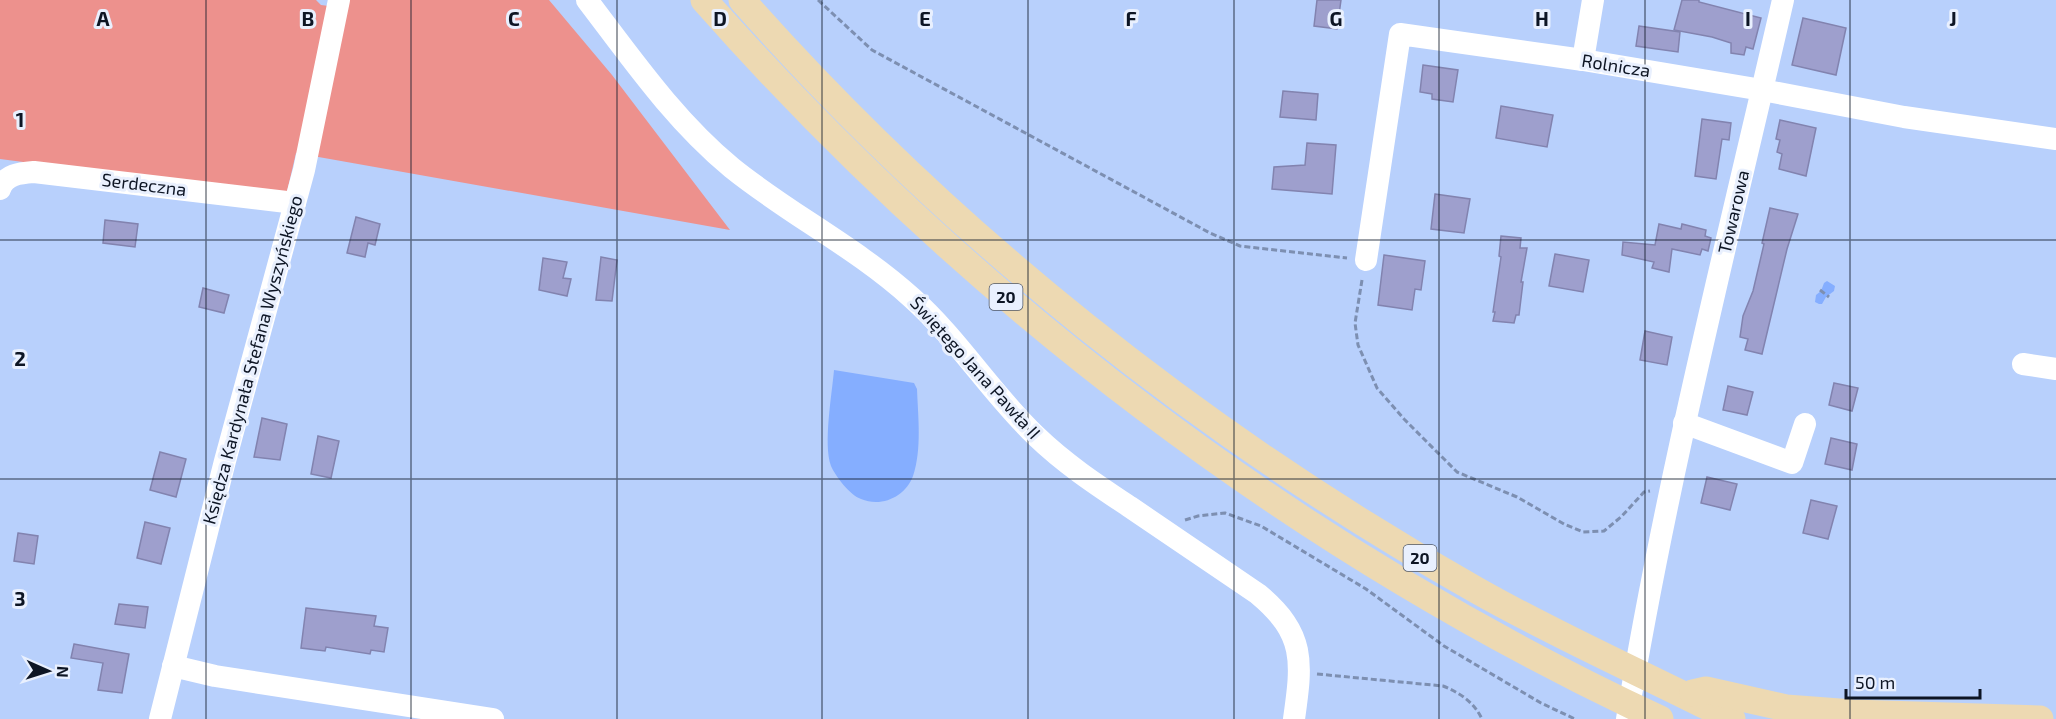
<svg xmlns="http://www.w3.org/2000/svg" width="2056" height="719" viewBox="0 0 2056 719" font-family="'Exo 2',sans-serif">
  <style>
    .green { fill: #ed918d }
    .water { fill: #85aeff }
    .building { fill: #9e9fcd; stroke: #8283af; stroke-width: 1.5 }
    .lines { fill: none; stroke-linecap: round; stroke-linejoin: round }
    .path { stroke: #7d8fb1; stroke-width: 3; stroke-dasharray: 6 3; stroke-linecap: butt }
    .minor { stroke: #fff; stroke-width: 22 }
    .major { stroke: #edd9b2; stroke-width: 27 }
    .grid { fill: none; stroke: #0d1524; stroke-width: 1.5; stroke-opacity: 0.55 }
    .labels { text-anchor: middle; stroke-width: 6; stroke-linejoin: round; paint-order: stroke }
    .shield { fill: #e9f0fe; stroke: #4f5765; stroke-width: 1.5 }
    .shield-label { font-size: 16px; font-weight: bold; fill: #0d1524 }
    .street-label { font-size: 18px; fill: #0d1524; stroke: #e9f0fe }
    .grid-label { font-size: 20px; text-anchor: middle; font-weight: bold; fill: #0d1524; stroke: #e9f0fe; stroke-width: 6; stroke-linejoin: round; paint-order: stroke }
  </style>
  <rect width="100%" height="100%" fill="#b8d0fc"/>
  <!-- green -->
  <path class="green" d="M0 0H316L321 5 345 8 348 0H549L612 75 730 230 296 153 286 196 0 159Z"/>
  <!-- water -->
  <g class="water">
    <path d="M1827 281 1835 286 1834 291 1826 297 1822 304H1819L1815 302 1816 295 1821 291 1824 283Z"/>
    <path d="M834 370 914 383 917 389C918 417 922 449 913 476 906 496 882 508 861 499 850 495 836 477 831 466 823 444 832 394 834 370Z"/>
  </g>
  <!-- building -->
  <g class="building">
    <path d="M1317 0H1341L1337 29 1314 26Z"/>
    <path d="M1682 0H1699V2L1761 18 1753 49 1746 47 1744 55 1731 53V43L1712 37 1674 30Z"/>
    <path d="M1803 18 1846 28 1836 75 1792 65Z"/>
    <path d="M1639 26 1680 32 1678 52 1636 46Z"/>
    <path d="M1423 65 1458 70 1453 102 1432 99V94L1420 92Z"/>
    <path d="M1283 91 1318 94 1316 120 1280 117Z"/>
    <path d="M1501 106 1553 115 1547 147 1496 138Z"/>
    <path d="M1702 119 1731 123 1729 140 1722 139 1716 179 1695 176Z"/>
    <path d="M1780 120 1816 128 1806 176 1779 169 1782 154 1777 152 1780 140 1776 139Z"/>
    <path d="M1307 143 1336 145 1332 194 1272 189 1274 167 1305 165Z"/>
    <path d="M1435 194 1470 199 1464 233 1431 229Z"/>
    <path d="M1770 208 1798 214 1787 249 1762 354 1745 350 1748 339 1740 337 1743 316 1753 291 1764 244 1762 243Z"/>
    <path d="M356 217 380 224 375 245 368 243 365 257 347 253Z"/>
    <path d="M105 220 138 224 135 247 103 243Z"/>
    <path d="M1659 224 1681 229 1682 224 1706 230 1705 236 1711 238 1708 251 1702 249 1700 255 1672 249 1669 272 1652 268 1654 262 1622 255 1623 242 1655 245Z"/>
    <path d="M1501 236 1521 238 1520 248H1527L1521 282H1523L1519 315H1516L1514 323 1493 321 1495 312H1493L1501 257 1499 256Z"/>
    <path d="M1555 254 1589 260 1583 292 1549 286Z"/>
    <path d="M1384 255 1425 261 1421 290 1415 289 1412 310 1378 305Z"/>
    <path d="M601 257 617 260 612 301 596 300Z"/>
    <path d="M543 258 567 262 563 278 571 279 567 296 539 290Z"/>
    <path d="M203 288 229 295 224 313 199 307Z"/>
    <path d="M1645 331 1672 337 1667 365 1640 360Z"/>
    <path d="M1834 383 1858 388 1852 411 1829 405Z"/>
    <path d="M1728 386 1753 392 1747 415 1723 410Z"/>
    <path d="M262 418 287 424 280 460 254 457Z"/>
    <path d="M318 436 339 441 331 478 311 474Z"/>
    <path d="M1831 438 1857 444 1852 470 1825 464Z"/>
    <path d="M160 452 186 459 176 497 150 490Z"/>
    <path d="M1707 477 1737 484 1730 510 1701 503Z"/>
    <path d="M1811 500 1837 506 1828 539 1803 533Z"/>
    <path d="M145 522 170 528 161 564 137 558Z"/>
    <path d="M18 533 38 536 34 564 14 561Z"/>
    <path d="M119 604 148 607 145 628 115 624Z"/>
    <path d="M306 608 376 616 374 626 388 628 384 652 371 650 370 654 326 647 325 651 301 648Z"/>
    <path d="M74 644 129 654 122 693 98 690 103 663 71 658Z"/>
  </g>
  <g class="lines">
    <!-- path -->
    <g class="path">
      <path d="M818 0 872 50 1210 233 1240 246 1347 258"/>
      <path d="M1362 280 1355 323 1358 345 1377 388 1404 419 1457 472 1517 497 1564 524 1583 532 1604 531 1621 517 1644 492 1650 491"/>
      <path d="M1820 290 1829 297"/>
      <path d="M1185 520 1198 516 1225 513 1261 526 1366 589 1444 646 1541 703 1575 719"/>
      <path d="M1317 674 1443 686C1460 693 1474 702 1482 719"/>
    </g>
    <!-- minor -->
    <g class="minor">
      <path d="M587 0C632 59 674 120 732 168 789 214 857 248 912 298 958 339 991 393 1036 436 1065 464 1097 485 1130 507 1172 536 1215 565 1258 594 1306 634 1302 662 1294 719"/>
      <path d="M1583 60 1593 0"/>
      <path d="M0 189C5 174 21 173 34 172L295 203"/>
      <path d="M1366 260 1400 34 1583 60 1762 90 1904 117 2056 139"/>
      <path d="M2023 364 2056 369"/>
      <path d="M1684 423 1792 463 1805 424"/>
      <path d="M173 666 215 676 493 719"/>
      <path d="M160 719 225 461 304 170 339 0"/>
      <path d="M1627 719C1667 477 1728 239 1783 0"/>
    </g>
    <!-- major -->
    <g class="major">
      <path d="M704 0C969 300 1296 549 1660 719"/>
      <path d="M742 0C951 236 1203 436 1478 591 1561 638 1648 676 1732 719"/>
      <path d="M1693 693 1706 690 1786 708 1853 713 2040 719"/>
    </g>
  </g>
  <!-- grid -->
  <path class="grid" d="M206 0V719M411 0V719M617 0V719M822 0V719M1028 0V719M1234 0V719M1439 0V719M1645 0V719M1850 0V719M0 240H2056M0 479H2056"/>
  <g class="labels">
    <!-- shield labels -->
    <g class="shield">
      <rect x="989.5" y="284" width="33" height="26" rx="4.5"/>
      <rect x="1403.5" y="545" width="33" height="26" rx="4.5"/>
    </g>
    <g class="shield-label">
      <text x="1006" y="303">20</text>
      <text x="1420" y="564">20</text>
    </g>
    <!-- street labels -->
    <g class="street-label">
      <text transform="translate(1616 66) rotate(9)" y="6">Rolnicza</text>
      <text transform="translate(144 185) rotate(7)" y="6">Serdeczna</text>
      <text transform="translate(1734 212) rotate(-77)" y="6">Towarowa</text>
      <text transform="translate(253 360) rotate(-75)" y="6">Księdza Kardynała Stefana Wyszyńskiego</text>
      <text transform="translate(975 368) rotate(48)" y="6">Świętego Jana Pawła II</text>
    </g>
  </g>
  <g class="grid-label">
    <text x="103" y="26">A</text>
    <text x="308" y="26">B</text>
    <text x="514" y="26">C</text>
    <text x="720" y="26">D</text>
    <text x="925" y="26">E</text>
    <text x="1131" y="26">F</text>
    <text x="1336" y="26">G</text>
    <text x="1542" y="26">H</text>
    <text x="1748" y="26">I</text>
    <text x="1953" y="26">J</text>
    <text x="20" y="127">1</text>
    <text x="20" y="366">2</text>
    <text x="20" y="606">3</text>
  </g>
  <!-- north arrow -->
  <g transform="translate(48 671) rotate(93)" stroke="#e9f0fe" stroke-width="4.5" paint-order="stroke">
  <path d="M0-4.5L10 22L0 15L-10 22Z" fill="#0d1524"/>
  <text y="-9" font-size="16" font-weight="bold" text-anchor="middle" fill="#0d1524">N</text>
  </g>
  <!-- scale -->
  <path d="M1846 689v9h134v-9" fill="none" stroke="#0d1524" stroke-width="3"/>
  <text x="1855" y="689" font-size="18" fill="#0d1524" stroke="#e9f0fe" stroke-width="4.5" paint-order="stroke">50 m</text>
</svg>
